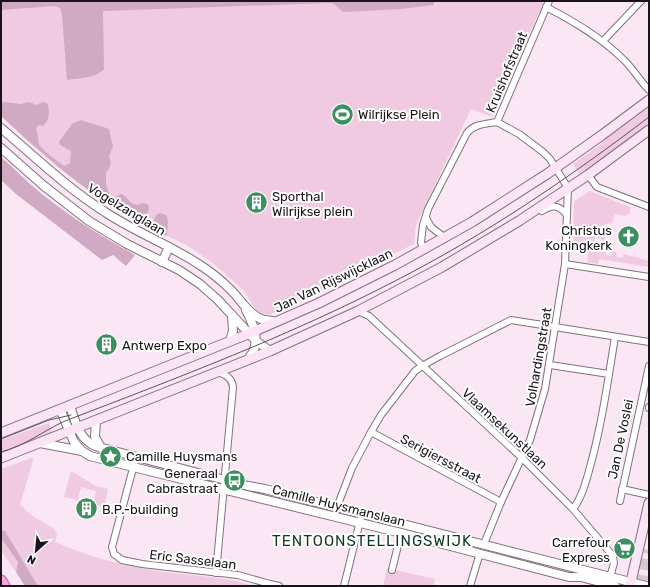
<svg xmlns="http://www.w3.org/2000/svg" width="650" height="587" viewBox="0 0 650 587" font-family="Rubik,sans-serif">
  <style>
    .green { fill: #efcae1 }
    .forest { fill: #d0a9c2 }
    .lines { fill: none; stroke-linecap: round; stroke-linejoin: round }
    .motorway-tunnel { stroke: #d9c6d2; stroke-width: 11; stroke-dasharray: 11 5.5; stroke-linecap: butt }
    .minor-casing { stroke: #83717c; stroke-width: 8 }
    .tertiary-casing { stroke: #83717c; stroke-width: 10 }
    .secondary-casing { stroke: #83717c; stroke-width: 11 }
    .motorway-casing { stroke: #ab7298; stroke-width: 13 }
    .minor { stroke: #fff; stroke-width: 6 }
    .tertiary { stroke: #fff; stroke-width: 8 }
    .secondary { stroke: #fde4f5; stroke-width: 9 }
    .motorway { stroke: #f9a5dd; stroke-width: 11 }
    .tram { stroke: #5e535a; stroke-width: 1 }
    .labels { text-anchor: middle; stroke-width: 4; stroke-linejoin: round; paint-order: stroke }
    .street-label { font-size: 13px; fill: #1a1418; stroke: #fff }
    .poi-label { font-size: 13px; fill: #1a1418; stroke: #fff; text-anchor: start }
    .quarter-label { font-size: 15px; letter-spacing: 1px; fill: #0f3822; stroke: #fff }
  </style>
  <rect width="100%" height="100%" fill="#fbe6f3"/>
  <!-- green -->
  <g class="green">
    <path d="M1 1H544L492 117 471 109 416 225 414 244 269 315 264 314 256 310 244 291 214 264 188 246 153 229 89 189 1 115Z"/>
    <path d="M649 103V126L581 176 573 164 600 145 609 134Z"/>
    <path d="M590 191 630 207V213L625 216 615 214 612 223 605 224 601 233 605 237 604 241 599 238H595L592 248 605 252 606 255 611 256 613 251 616 252 617 257 622 258 624 254 649 261V267L599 259 598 264 587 262 589 249 573 247 574 201Z"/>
    <path d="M49 423 53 435 1 455V440Z"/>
    <path d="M34 457 20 505 34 517 53 528 57 534 55 542C93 559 132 568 173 573 195 576 232 577 252 586H38L5 531 1 530V469Z"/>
    <path d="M141 461 218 480 217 485 140 465Z"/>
    <path d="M71 471 96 486 108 489 104 507 93 504 96 491 81 487 78 500 64 497Z"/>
    <path d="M235 484 356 515 354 519 233 489Z"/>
    <path d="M1 538 18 562 16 572 1 551Z"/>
    <path d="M387 568 435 579 433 586H383Z"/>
  </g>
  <!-- forest -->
  <g class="forest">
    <path d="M1 1H434V5L401 9 344 12C338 9 336 3 329 3L103 11 104 69C97 78 78 78 67 80L62 14 60 8 54 6 1 10Z"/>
    <path d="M4 102 21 104 29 102 37 105 43 102 47 103C50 111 50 120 43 126L39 125 36 128C38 134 38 138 39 144 40 148 60 164 65 166L70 163 71 151 60 145 59 142 72 124 81 120C90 124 100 125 109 129L113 147 109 156 111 163 109 169 106 172V184L110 196 114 198 121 194C129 197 128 204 138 205L143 203 148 204 149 210 146 217 147 221 153 223 156 215 160 213 166 215 168 221 167 234 165 236C145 225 125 215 107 203 69 178 34 147 1 116V103Z"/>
    <path d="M1 157C16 170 31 186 47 198 75 220 104 238 135 255L126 266 113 255 102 260 16 194 1 180Z"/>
    <path d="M1 530 5 531 38 586H25L16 572 18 562 1 538Z"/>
  </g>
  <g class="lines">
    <!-- motorway-tunnel -->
    <path class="motorway-tunnel" d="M641 586 649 550"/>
    <defs>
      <g id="minor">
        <path d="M546 7C575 22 602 38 625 61 634 70 640 81 649 90"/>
        <path d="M603 41 641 1"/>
        <path d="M497 122 549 1"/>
        <path d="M588 175 597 187 649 207"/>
        <path d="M542 211C553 204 559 205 567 215"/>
        <path d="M426 218 431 227 445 238"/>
        <path d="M423 250 421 242 423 225 428 209 467 133C474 124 485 124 497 122"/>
        <path d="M565 264 649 277"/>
        <path d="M358 311 369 316 522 458 573 509 613 556 614 563 609 581"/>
        <path d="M550 365 609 374"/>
        <path d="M649 408V407"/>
        <path d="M371 432 501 502"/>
        <path d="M136 457 112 547 114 554 122 560 142 564 238 575 270 584 271 586"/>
        <path d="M622 489 649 495"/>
        <path d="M620 501 649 366"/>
        <path d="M337 507 352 468 371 432 381 415 415 371 422 366 440 356 511 320 649 342"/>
        <path d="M573 509C582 497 586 482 590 467 602 424 608 380 615 337"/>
        <path d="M484 544 501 502 530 440 545 389 565 264 568 188 550 159 543 152 519 134 497 122"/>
        <path d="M392 570 401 533"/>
        <path d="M216 573 233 387C232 378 226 375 218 372"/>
        <path d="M270 584 279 586"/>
        <path d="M344 586 362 513"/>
        <path d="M470 586 480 553"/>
      </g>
      <g id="tertiary">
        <path d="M1 128C35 157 67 188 105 212 135 232 170 245 200 265 211 272 222 281 231 290 240 299 247 312 259 318 264 321 270 320 276 322"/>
        <path d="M1 148 44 186 89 221 127 244 179 270 200 284 218 300 256 341 270 351"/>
        <path d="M162 262 169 247"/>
        <path d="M246 310C252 322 260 338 253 352 252 354 249 357 248 360"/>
        <path d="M230 341 233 331 232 315"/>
        <path d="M70 406C75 421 79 439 95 446L248 486 265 489 646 586"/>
        <path d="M60 409 74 442 82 451"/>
        <path d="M96 420 95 437 101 448"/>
        <path d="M40 443 82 451 90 456 133 467 401 533 569 577H581L615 586"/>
      </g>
      <g id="secondary">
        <path d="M1 433 248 334 319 303 395 265 472 222 547 174 602 135 649 100"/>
        <path d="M1 458 270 351 358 311 442 267 519 221 588 175 649 130"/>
        <path d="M630 586 649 503"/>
      </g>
      <path id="motorway" d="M1 581 4 586"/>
    </defs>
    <!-- minor casing -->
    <use href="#minor" class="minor-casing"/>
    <!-- tertiary casing -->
    <use href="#tertiary" class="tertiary-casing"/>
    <!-- secondary casing -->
    <use href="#secondary" class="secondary-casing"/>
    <!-- motorway casing -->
    <use href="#motorway" class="motorway-casing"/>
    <!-- minor -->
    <use href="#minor" class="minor"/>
    <!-- tertiary -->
    <use href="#tertiary" class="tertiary"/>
    <!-- secondary -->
    <use href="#secondary" class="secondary"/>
    <!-- motorway -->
    <use href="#motorway" class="motorway"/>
    <!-- tram -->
    <g class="tram">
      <path d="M1 439 49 420 71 415"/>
      <path d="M1 452C25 446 43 431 65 421 177 378 289 336 395 281 485 235 569 178 649 117"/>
    </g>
  </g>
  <!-- icons -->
  <defs>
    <symbol id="stadium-disc" viewBox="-11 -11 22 22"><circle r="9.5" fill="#3c8f61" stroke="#fff"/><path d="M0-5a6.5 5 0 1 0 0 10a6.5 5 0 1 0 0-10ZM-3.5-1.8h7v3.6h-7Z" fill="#fff"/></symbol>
    <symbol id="building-disc" viewBox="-11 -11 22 22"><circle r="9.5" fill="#3c8f61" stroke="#fff"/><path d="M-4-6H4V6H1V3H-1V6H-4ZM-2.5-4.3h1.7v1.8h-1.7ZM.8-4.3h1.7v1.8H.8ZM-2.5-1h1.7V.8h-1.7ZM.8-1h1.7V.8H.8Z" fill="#fff"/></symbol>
    <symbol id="church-disc" viewBox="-11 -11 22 22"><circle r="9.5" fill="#3c8f61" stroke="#fff"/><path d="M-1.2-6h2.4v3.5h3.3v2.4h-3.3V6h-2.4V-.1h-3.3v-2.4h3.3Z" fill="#fff"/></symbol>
    <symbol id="sight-disc" viewBox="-11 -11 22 22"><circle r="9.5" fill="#3c8f61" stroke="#fff"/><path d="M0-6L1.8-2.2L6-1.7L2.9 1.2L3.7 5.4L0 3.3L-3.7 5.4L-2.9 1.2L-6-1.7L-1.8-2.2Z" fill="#fff"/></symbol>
    <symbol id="bus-disc" viewBox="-11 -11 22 22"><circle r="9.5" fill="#3c8f61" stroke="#fff"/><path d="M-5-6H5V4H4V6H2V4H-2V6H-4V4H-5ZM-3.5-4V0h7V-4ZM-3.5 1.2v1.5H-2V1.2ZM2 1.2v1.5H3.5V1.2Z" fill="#fff"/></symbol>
    <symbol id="supermarket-disc" viewBox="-11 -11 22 22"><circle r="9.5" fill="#3c8f61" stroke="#fff"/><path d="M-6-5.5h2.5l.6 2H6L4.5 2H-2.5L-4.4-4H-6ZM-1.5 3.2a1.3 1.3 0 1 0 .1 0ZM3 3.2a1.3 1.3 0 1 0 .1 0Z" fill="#fff"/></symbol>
  </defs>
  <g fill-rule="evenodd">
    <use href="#stadium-disc" x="330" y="102" width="25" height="25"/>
    <use href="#building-disc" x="244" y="190" width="25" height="25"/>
    <use href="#church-disc" x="616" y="224" width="25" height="25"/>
    <use href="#building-disc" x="94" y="332" width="25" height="25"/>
    <use href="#sight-disc" x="98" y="444" width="25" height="25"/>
    <use href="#bus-disc" x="222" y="468" width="25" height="25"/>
    <use href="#building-disc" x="74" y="496" width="25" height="25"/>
    <use href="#supermarket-disc" x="612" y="536" width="25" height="25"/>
  </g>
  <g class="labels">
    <!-- street labels -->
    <g class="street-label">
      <text transform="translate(506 72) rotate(-67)" y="5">Kruishofstraat</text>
      <text transform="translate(127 209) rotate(31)" y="5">Vogelzanglaan</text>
      <text transform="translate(333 280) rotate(-26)" y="5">Jan Van Rijswijcklaan</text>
      <text transform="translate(538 357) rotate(-80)" y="5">Volhardingstraat</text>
      <text transform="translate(505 428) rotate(43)" y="5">Vlaamsekunstlaan</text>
      <text transform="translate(620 439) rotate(-78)" y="5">Jan De Voslei</text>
      <text transform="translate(441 458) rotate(28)" y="5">Serigiersstraat</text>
      <text transform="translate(339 505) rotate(14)" y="5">Camille Huysmanslaan</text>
      <text transform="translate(193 559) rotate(7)" y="5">Eric Sasselaan</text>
    </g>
    <!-- poi labels -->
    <g class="poi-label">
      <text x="358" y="119">Wilrijkse Plein</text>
      <text x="272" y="201">Sporthal<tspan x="272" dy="15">Wilrijkse plein</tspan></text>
      <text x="612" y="235" text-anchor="end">Christus<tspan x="612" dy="15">Koningkerk</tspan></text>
      <text x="122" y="350">Antwerp Expo</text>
      <text x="126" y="461">Camille Huysmans</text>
      <text x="218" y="478" text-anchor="end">Generaal<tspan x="218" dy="15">Cabrastraat</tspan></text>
      <text x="102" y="514">B.P.-building</text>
      <text x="610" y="547" text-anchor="end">Carrefour<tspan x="610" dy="15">Express</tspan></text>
    </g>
    <!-- quarter labels -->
    <g class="quarter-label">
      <text x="372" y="546">TENTOONSTELLINGSWIJK</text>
    </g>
  </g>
  <!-- border -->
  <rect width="650" height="587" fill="none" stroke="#1a1418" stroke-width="4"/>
  <!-- north arrow -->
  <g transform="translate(36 551) rotate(207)" stroke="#ffffff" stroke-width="3" paint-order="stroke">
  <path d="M0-3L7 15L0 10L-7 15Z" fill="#1a1418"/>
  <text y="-6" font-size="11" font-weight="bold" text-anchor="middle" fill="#1a1418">N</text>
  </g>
</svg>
